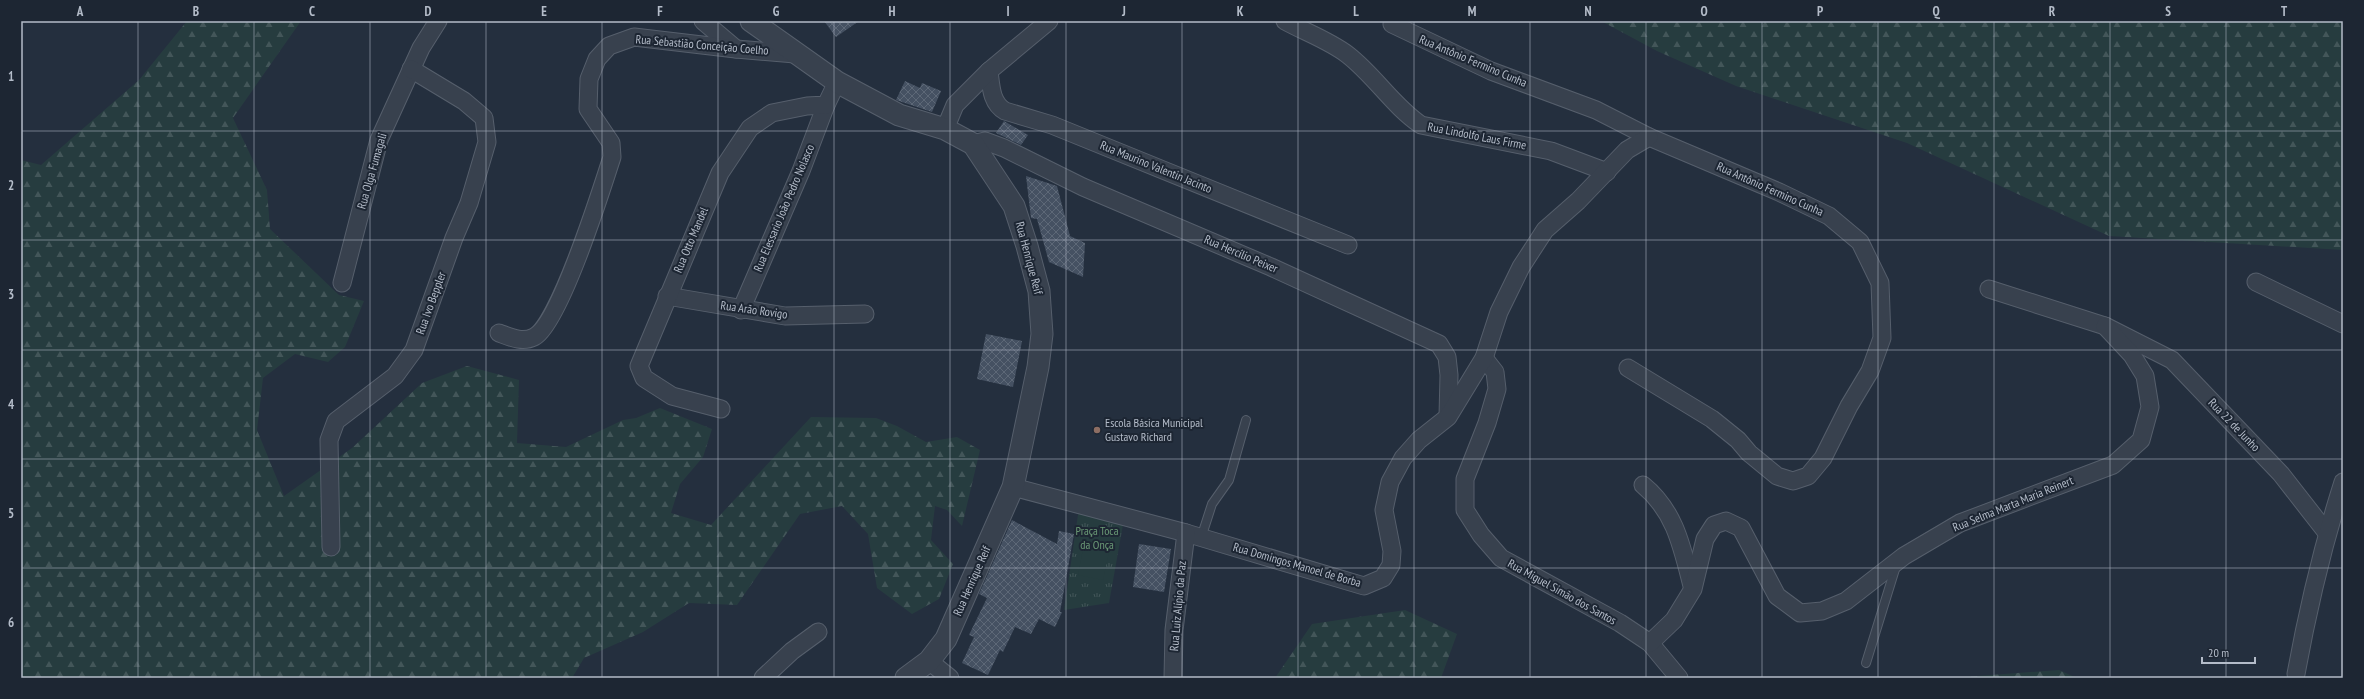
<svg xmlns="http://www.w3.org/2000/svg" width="2364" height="699" viewBox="0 0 2364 699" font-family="'PT Sans Narrow',sans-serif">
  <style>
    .grass { fill: url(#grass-tufts) }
    .forest { fill: url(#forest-firs) }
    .garden { fill: #263c3f }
    .building { fill: url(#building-cross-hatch) }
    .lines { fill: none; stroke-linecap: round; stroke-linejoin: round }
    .service-casing { stroke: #565f6c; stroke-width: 10 }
    .minor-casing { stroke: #565f6c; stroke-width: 19 }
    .tertiary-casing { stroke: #565f6c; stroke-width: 23 }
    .service { stroke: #38414e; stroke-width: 8 }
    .minor { stroke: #38414e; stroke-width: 17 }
    .tertiary { stroke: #38414e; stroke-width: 21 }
    .grid { fill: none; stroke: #b4bcc9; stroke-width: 1; stroke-opacity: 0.55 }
    .education-dot { fill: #8d6e63; stroke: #1d2633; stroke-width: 1.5 }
    .labels { text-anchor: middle; stroke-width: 4; stroke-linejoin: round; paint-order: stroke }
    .street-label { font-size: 12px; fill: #b4bcc9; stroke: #1d2633 }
    .poi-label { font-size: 12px; fill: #b4bcc9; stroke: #1d2633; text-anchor: start }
    .park-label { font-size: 12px; fill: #6b9a76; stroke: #1d2633 }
    .neatline { fill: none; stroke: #b4bcc9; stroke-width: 1.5 }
    .grid-label { font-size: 13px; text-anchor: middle; font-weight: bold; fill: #b4bcc9 }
  </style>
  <defs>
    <pattern id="grass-tufts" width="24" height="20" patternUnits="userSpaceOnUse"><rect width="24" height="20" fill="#263c3f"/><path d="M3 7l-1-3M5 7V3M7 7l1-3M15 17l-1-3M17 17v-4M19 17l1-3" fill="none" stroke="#435659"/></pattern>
    <pattern id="forest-firs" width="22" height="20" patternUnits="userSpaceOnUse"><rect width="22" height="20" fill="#263c3f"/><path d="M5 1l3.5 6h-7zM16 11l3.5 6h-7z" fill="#435659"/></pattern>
    <pattern id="building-cross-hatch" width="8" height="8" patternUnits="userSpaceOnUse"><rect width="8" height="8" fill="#455162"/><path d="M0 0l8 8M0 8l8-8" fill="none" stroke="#5d6877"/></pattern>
  </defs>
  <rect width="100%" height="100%" fill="#242f3e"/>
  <!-- grass -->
  <path class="grass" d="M1079 508 1124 519 1109 603 1064 610Z"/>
  <!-- forest -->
  <g class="forest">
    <path d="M187 21H301L233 118 267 190 270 229 339 295 364 301 345 347 328 362 295 354 263 378 257 430 284 496 352 448 422 383 467 366 519 380 517 443 566 447 623 420 636 418 660 408 712 429 703 457 680 484 671 513 711 525 811 417 876 418 897 426 926 442 957 437 980 450 962 526 947 510 935 506 931 540 953 564 939 599 912 614 877 588 868 534 842 506 800 514 737 605 689 603 643 632 584 658 572 678H21V160L41 165 139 80Z"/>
    <path d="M1601 21H2343V250L2109 236 1907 143 1736 86 1657 51Z"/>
    <path d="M1405 610 1457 634 1441 678H1275L1312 624Z"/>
    <path d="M2059 670 2077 678H1951Z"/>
  </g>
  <!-- garden -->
  <path class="garden" d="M1087 528 1113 533 1103 580 1078 575Z"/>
  <!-- building -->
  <g class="building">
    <path d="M824 21H859L836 37Z"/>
    <path d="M905 81 920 88 922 83 941 91 932 112 896 100Z"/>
    <path d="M1004 121 1028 135 1021 145 996 133Z"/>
    <path d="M1026 176 1057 186 1070 236 1085 243 1083 277 1049 262 1037 219 1031 218Z"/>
    <path d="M986 334 1022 341 1013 387 977 379Z"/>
    <path d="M1012 520 1057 544 1059 531 1074 534 1060 612H1062L1055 627 1039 619 1031 634 1015 627 1003 652 1000 650 988 675 962 663 974 637 969 635 987 598 979 594Z"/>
    <path d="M1139 544 1171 549 1164 592 1133 587Z"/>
  </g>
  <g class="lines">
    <defs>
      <g id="service">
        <path d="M1201 538 1212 504 1229 480 1246 420"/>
        <path d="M1866 663 1896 566"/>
      </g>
      <g id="minor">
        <path d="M703 21 736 49"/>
        <path d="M1285 21C1305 32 1330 41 1348 55 1375 76 1393 106 1421 125L1551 151 1607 172"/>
        <path d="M1392 24 1491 71 1596 110 1649 137 1779 192 1829 216 1860 242 1880 283 1882 338 1870 371 1849 406 1823 458 1808 476 1793 481 1777 476 1749 453 1738 440 1712 419 1628 368"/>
        <path d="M989 71C991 86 991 103 1005 111L1052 125 1348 245"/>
        <path d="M945 129 955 105 989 71 1049 21"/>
        <path d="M973 144 985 141 1004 148 1083 187 1271 267 1439 344 1447 357 1449 375 1448 416"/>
        <path d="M2256 282 2343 324"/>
        <path d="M342 283 379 140 421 48 438 21"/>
        <path d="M1989 289 2105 326 2172 360 2281 474 2327 533"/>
        <path d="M667 296 785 316 865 314"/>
        <path d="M741 310 801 171 826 105"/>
        <path d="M499 333C510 337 522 343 534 337 559 325 602 188 612 157L611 143 588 109 589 79 597 59 609 46 634 37 736 49 795 54"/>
        <path d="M1484 358 1495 372 1497 389 1487 423 1465 479V510L1481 535 1501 558 1620 623 1650 643 1679 678"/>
        <path d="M721 409 672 396 644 378 639 366 720 173 750 128 772 113 807 106 826 105 837 82"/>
        <path d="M1643 485C1675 511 1682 547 1692 586"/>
        <path d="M1013 487 1186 533 1364 586 1383 578 1391 565 1392 551 1384 510 1390 482 1403 458 1419 440 1448 417 1484 358 1499 312 1521 267 1545 230 1578 201 1627 150 1649 137"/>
        <path d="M331 547 329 440 336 421 395 376 414 350 454 238 469 203 487 142 484 118 464 101 411 69"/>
        <path d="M1650 643 1674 620 1693 589 1705 539 1714 525 1726 521 1741 528 1777 596 1800 613 1822 611 1846 601 1904 556 1960 523 2113 465 2141 440 2150 407 2145 376 2132 355 2105 326"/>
        <path d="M929 661 950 678"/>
        <path d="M2296 674C2308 608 2323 545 2343 482"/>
        <path d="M763 678 792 651 818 632"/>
        <path d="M1173 678 1174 630 1186 533"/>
      </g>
      <path id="tertiary" d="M751 21 837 82 899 115 945 129 973 144 1014 206 1027 246 1039 291 1042 334 1038 367 1013 487 946 639 929 661 906 678"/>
    </defs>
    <!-- service casing -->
    <use href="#service" class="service-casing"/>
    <!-- minor casing -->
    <use href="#minor" class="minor-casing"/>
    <!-- tertiary casing -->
    <use href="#tertiary" class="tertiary-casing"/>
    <!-- service -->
    <use href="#service" class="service"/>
    <!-- minor -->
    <use href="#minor" class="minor"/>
    <!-- tertiary -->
    <use href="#tertiary" class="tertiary"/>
  </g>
  <!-- grid -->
  <path class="grid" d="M138 21V678M254 21V678M370 21V678M486 21V678M602 21V678M718 21V678M834 21V678M950 21V678M1066 21V678M1182 21V678M1298 21V678M1414 21V678M1530 21V678M1646 21V678M1762 21V678M1878 21V678M1994 21V678M2110 21V678M2226 21V678M21 131H2343M21 240H2343M21 350H2343M21 459H2343M21 568H2343"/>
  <!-- markers -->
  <circle class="education-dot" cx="1097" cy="430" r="4"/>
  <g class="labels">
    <!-- street labels -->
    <g class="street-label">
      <text transform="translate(702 45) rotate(5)" y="4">Rua Sebastião Conceição Coelho</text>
      <text transform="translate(1473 61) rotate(23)" y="4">Rua Antônio Fermino Cunha</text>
      <text transform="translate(1477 136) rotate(11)" y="4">Rua Lindolfo Laus Firme</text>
      <text transform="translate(1156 167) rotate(22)" y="4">Rua Maurino Valentin Jacinto</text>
      <text transform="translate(372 171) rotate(-74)" y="4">Rua Olga Fumagali</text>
      <text transform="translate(1770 189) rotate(24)" y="4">Rua Antônio Fermino Cunha</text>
      <text transform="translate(784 208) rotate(-67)" y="4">Rua Elessario João Pedro Nolasco</text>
      <text transform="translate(691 240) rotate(-67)" y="4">Rua Otto Mandel</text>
      <text transform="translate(1241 254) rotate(23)" y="4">Rua Hercílio Peixer</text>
      <text transform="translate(1029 258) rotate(75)" y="4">Rua Henrique Reif</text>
      <text transform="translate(431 303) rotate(-70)" y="4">Rua Ivo Beppler</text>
      <text transform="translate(754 310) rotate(8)" y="4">Rua Arão Rovigo</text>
      <text transform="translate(2234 425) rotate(46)" y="4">Rua 22 de Junho</text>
      <text transform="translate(2013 504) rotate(-22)" y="4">Rua Selma Marta Maria Reinert</text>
      <text transform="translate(1297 565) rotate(16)" y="4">Rua Domingos Manoel de Borba</text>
      <text transform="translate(972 581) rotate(-66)" y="4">Rua Henrique Reif</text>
      <text transform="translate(1562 592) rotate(29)" y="4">Rua Miguel Simão dos Santos</text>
      <text transform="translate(1178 606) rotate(-85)" y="4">Rua Luiz Alípio da Paz</text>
    </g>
    <!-- poi labels -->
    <g class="poi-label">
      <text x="1105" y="427">Escola Básica Municipal<tspan x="1105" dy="14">Gustavo Richard</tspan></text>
    </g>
    <!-- park labels -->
    <g class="park-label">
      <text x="1097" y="535">Praça Toca<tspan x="1097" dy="14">da Onça</tspan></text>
    </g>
  </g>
  <!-- border -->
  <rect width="2364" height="699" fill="none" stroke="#1d2633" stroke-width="44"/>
  <!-- scale -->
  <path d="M2202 657v6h53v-6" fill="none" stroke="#b4bcc9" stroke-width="2"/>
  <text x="2208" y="657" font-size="12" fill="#b4bcc9" stroke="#1d2633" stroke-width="3" paint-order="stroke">20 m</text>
  <rect x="22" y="22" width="2320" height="655" class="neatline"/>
  <g class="grid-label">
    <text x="80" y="16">A</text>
    <text x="196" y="16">B</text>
    <text x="312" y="16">C</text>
    <text x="428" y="16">D</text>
    <text x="544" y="16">E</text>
    <text x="660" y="16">F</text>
    <text x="776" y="16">G</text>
    <text x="892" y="16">H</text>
    <text x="1008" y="16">I</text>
    <text x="1124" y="16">J</text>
    <text x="1240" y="16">K</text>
    <text x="1356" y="16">L</text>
    <text x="1472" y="16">M</text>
    <text x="1588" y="16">N</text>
    <text x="1704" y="16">O</text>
    <text x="1820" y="16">P</text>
    <text x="1936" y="16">Q</text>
    <text x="2052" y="16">R</text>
    <text x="2168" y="16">S</text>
    <text x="2284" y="16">T</text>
    <text x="11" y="81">1</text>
    <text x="11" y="190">2</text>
    <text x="11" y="299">3</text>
    <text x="11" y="409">4</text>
    <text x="11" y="518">5</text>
    <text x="11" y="627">6</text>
  </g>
</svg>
